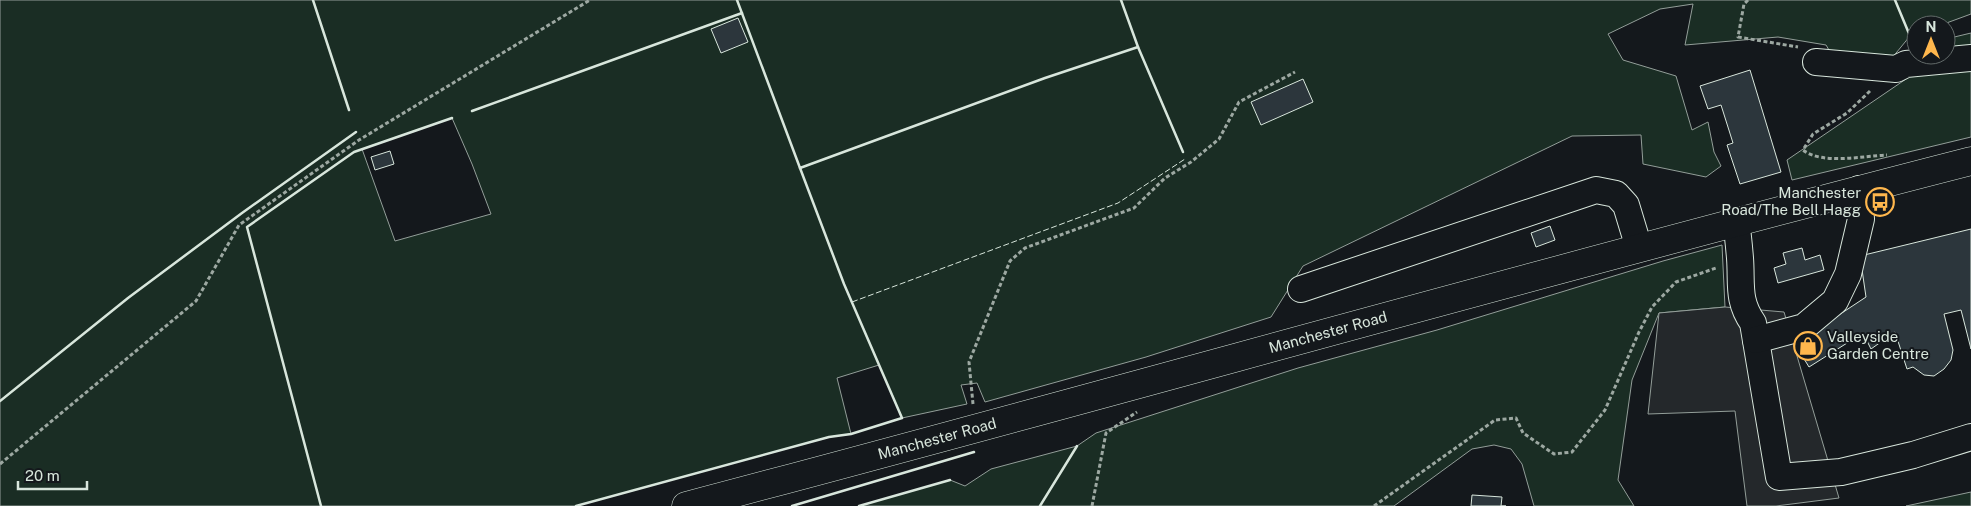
<svg xmlns="http://www.w3.org/2000/svg" width="1971" height="506" viewBox="0 0 1971 506" font-family="'Public Sans',sans-serif">
  <style>
    .green { fill: #1a2d24; stroke: #939e99; fill-rule: evenodd }
    .parking { fill: #24282b; stroke: #939e99 }
    .building { fill: #2c363c; stroke: #d8e6dc }
    .lines { fill: none; stroke-linecap: round; stroke-linejoin: round }
    .minor-casing { stroke: #d8e6dc; stroke-width: 28 }
    .major-casing { stroke: #d8e6dc; stroke-width: 29 }
    .path { stroke: #9da8a2; stroke-width: 3; stroke-dasharray: 4 2.5; stroke-linecap: butt }
    .minor { stroke: #14181c; stroke-width: 26 }
    .major { stroke: #14181c; stroke-width: 28 }
    .fence { stroke: #d8e6dc; stroke-width: 1; stroke-dasharray: 6 2.5; stroke-linecap: butt }
    .wall { stroke: #d8e6dc; stroke-width: 2.5 }
    .labels { text-anchor: middle; stroke-width: 4; stroke-linejoin: round; paint-order: stroke }
    .poi-label { font-size: 15px; fill: #d8e6dc; stroke: #14181c; text-anchor: end }
    .street-label { font-size: 15px; fill: #d8e6dc; stroke: #14181c }
  </style>
  <rect width="100%" height="100%" fill="#14181c"/>
  <!-- green -->
  <g class="green">
    <path d="M0 0H1971V14L1941 25H1916V34L1910 36 1892 58 1832 55 1826 45 1778 37 1685 45 1693 4 1660 9 1608 34 1623 60 1676 76 1692 130 1708 122 1714 152 1721 166 1706 177 1643 164 1641 135 1572 136 1303 266 1271 317 1146 357 985 402 977 383 961 385 967 404 902 418 879 365 837 378 851 434 829 437 576 506H0ZM452 118 472 164 491 214 395 241 362 149Z"/>
    <path d="M1971 33V137L1792 180 1787 160 1909 77 1931 57 1946 55V39Z"/>
    <path d="M1722 245 1725 307 1659 313 1632 380 1618 480 1634 506H1534L1522 464 1511 449 1494 445 1472 449 1394 506H859L950 480 965 486 991 469 1077 446 1096 433 1298 368 1437 330 1663 261Z"/>
    <path d="M1971 492V506H1906Z"/>
  </g>
  <!-- parking -->
  <path class="parking" d="M1725 307 1784 312 1839 498 1776 506H1747L1735 411 1648 414 1659 313Z"/>
  <!-- building -->
  <g class="building">
    <path d="M738 18 748 42 721 53 711 29Z"/>
    <path d="M1750 70 1781 172 1740 184 1727 145 1733 143 1721 105 1708 109 1700 86Z"/>
    <path d="M1303 79 1313 102 1261 125 1251 102Z"/>
    <path d="M390 151 394 164 375 170 371 157Z"/>
    <path d="M1550 226 1555 240 1536 247 1531 233Z"/>
    <path d="M1971 229V349L1961 310 1944 314 1953 350 1951 360 1944 369 1934 376 1924 375 1913 367 1907 369 1895 332 1871 349 1863 333 1809 367 1795 344 1866 297 1860 256Z"/>
    <path d="M1802 248 1805 260 1820 255 1824 270 1778 283 1774 268 1786 264 1783 253Z"/>
    <path d="M1472 495 1502 497 1501 506H1506H1471Z"/>
  </g>
  <g class="lines">
    <defs>
      <g id="minor">
        <path d="M1816 62 1896 69 1906 64 1971 58"/>
        <path d="M1736 222C1738 234 1739 246 1740 258 1742 284 1737 300 1753 323L1779 477 1841 472 1913 455 1971 437"/>
        <path d="M1301 289 1596 190 1616 194 1626 205 1639 248"/>
        <path d="M1756 340 1804 327 1835 301 1848 274 1861 219 1859 189"/>
      </g>
      <g id="major">
        <path id="s1" d="M686 506C1115 393 1541 271 1971 161"/>
      </g>
    </defs>
    <!-- minor casing -->
    <use href="#minor" class="minor-casing"/>
    <!-- major casing -->
    <use href="#major" class="major-casing"/>
    <!-- path -->
    <g class="path">
      <path d="M1748 0 1744 4 1738 37 1798 47"/>
      <path d="M1870 91 1847 113 1813 134 1803 150C1822 165 1863 156 1887 155"/>
      <path d="M973 404 969 362 1010 261 1025 248 1134 208 1165 178 1191 162 1219 139 1239 102 1295 72"/>
      <path d="M0 464 196 301 239 225 359 140 590 0"/>
      <path d="M1092 506 1106 433 1137 412"/>
      <path d="M1374 506 1495 420 1516 418 1523 433 1554 454 1572 452 1605 410 1639 332 1652 307 1676 282 1716 268"/>
    </g>
    <!-- minor -->
    <use href="#minor" class="minor"/>
    <!-- major -->
    <use href="#major" class="major"/>
    <!-- fence -->
    <path class="fence" d="M852 302 1118 203 1185 159"/>
    <!-- wall -->
    <g class="wall">
      <path d="M313 0 349 110"/>
      <path d="M737 0 800 168 1045 78 1138 47 1121 0"/>
      <path d="M1895 0 1910 36"/>
      <path d="M1138 47 1183 152"/>
      <path d="M472 111 742 13"/>
      <path d="M0 401 128 298 242 213 356 132"/>
      <path d="M321 506 247 227 354 152 452 118"/>
      <path d="M576 506 829 437 851 434 902 418 844 284 800 168"/>
      <path d="M792 506 974 452"/>
      <path d="M859 506 950 480"/>
      <path d="M1040 506 1077 446"/>
    </g>
  </g>
  <!-- icons -->
  <defs>
    <symbol id="bus-ring" viewBox="-11 -11 22 22"><circle r="9.5" fill="#14181c" stroke="#ffb74d" stroke-width="1.5"/><path d="M-5-6H5V4H4V6H2V4H-2V6H-4V4H-5ZM-3.5-4V0h7V-4ZM-3.5 1.2v1.5H-2V1.2ZM2 1.2v1.5H3.5V1.2Z" fill="#ffb74d"/></symbol>
    <symbol id="shop-ring" viewBox="-11 -11 22 22"><circle r="9.5" fill="#14181c" stroke="#ffb74d" stroke-width="1.5"/><path d="M-5-2.5h2.3a2.7 3.5 0 0 1 5.4 0H5L5.5 6h-11ZM-1.5-2.5h3a1.5 2.3 0 0 0-3 0Z" fill="#ffb74d"/></symbol>
  </defs>
  <g fill-rule="evenodd">
    <use href="#bus-ring" x="1864" y="186" width="32" height="32"/>
    <use href="#shop-ring" x="1792" y="330" width="32" height="32"/>
  </g>
  <g class="labels">
    <!-- poi labels -->
    <g class="poi-label">
      <text x="1861" y="198">Manchester<tspan x="1861" dy="17">Road/The Bell Hagg</tspan></text>
      <text x="1827" y="342" text-anchor="start">Valleyside<tspan x="1827" dy="17">Garden Centre</tspan></text>
    </g>
    <!-- street labels -->
    <g class="street-label">
      <text dy="5" stroke="none"><textPath href="#s1" startOffset="665">Manchester Road</textPath></text>
      <text dy="5" stroke="none"><textPath href="#s1" startOffset="260">Manchester Road</textPath></text>
    </g>
  </g>
  <!-- north arrow -->
  <g transform="translate(1931 40)"><circle r="24" fill="#14181c" stroke="#626a69"/>
  <path d="M0-4L9 19L0 12L-9 19Z" fill="#ffb74d"/>
  <text y="-8" font-size="14" font-weight="bold" text-anchor="middle" fill="#d8e6dc">N</text>
  </g>
  <!-- scale -->
  <path d="M18 481v8h69v-8" fill="none" stroke="#d8e6dc" stroke-width="2.5"/>
  <text x="25" y="481" font-size="15" fill="#d8e6dc" stroke="#14181c" stroke-width="4" paint-order="stroke">20 m</text>
</svg>
